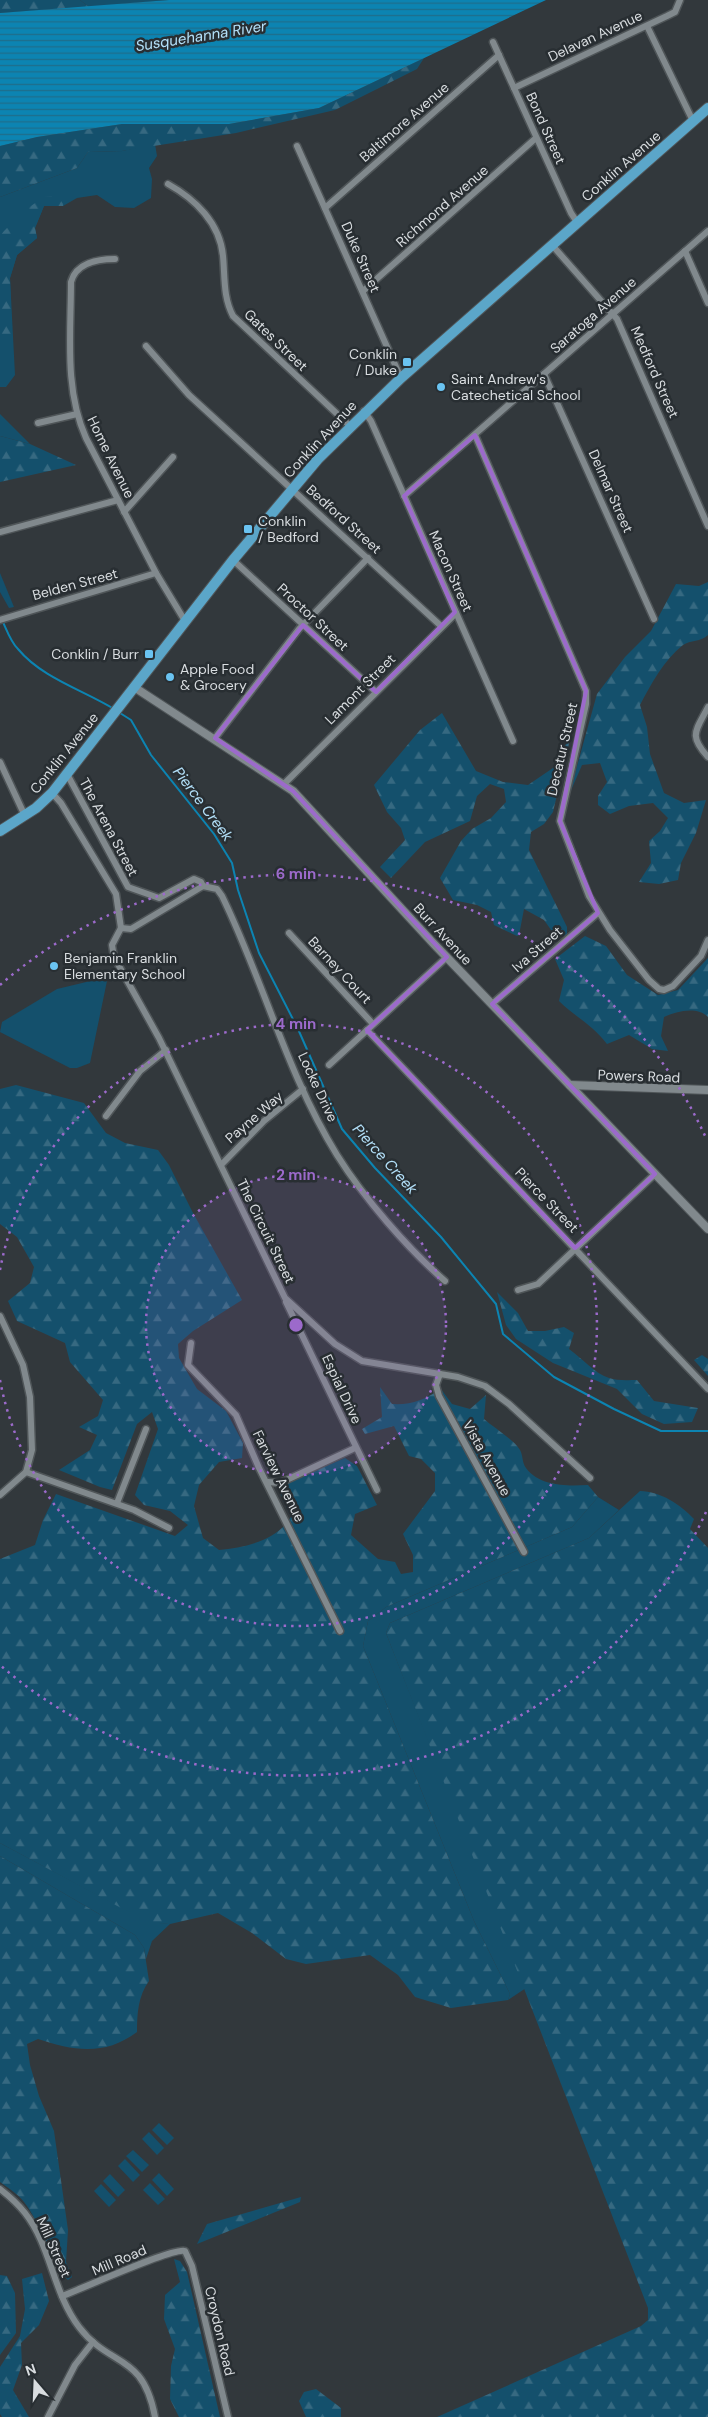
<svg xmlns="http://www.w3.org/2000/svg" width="708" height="2417" viewBox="0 0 708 2417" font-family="'DM Sans',sans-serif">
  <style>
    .grass { fill: #14506c }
    .forest { fill: url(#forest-firs) }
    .water { fill: url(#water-rules) }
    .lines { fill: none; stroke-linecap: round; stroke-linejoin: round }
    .stream { stroke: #0c84b2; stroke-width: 2 }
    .minor-casing { stroke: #4f5558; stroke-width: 9 }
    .tertiary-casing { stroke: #4f5558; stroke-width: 10 }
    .primary-casing { stroke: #4f5558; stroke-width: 12 }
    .minor { stroke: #81898d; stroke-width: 6 }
    .tertiary { stroke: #81898d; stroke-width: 8 }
    .primary { stroke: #5ba6c9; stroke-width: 10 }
    .marked { fill: none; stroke: #9c6acb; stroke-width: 4; stroke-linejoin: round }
    .ring { fill: none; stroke: #9c6acb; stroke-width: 2.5; stroke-dasharray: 2.5 5 }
    .poi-dot { fill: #6ac3f1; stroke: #282e32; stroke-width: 2 }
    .labels { text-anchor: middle; stroke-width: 5; stroke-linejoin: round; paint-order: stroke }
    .street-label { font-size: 14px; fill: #d9dde0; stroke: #282e32 }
    .poi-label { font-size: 14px; fill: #d9dde0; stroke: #282e32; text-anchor: start }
    .water-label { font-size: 15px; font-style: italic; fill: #b3e0f9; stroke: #282e32 }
    .centre { fill: #9c6acb; stroke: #282e32; stroke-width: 2.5 }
    .ring-label { font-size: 15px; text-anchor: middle; font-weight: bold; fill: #9c6acb; stroke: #282e32; stroke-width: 5; stroke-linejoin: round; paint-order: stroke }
  </style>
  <defs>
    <pattern id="forest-firs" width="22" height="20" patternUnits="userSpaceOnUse" patternTransform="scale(1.25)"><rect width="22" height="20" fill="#14506c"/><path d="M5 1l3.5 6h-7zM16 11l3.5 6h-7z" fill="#366981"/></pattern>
    <pattern id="water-rules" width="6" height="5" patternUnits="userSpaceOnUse" patternTransform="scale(1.25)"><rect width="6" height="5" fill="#0c84b2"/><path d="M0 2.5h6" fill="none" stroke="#1f6d8b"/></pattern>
  </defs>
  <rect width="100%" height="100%" fill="#32383c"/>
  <!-- grass -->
  <g class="grass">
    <path d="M80 0H169L89 7Z"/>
    <path d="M155 144 157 156 149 168 152 179 151 198 134 208 115 207 97 195 77 198 63 206H44L35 228 37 238 17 255 10 278 15 375 6 387H0V197L77 168 88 152 122 151Z"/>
    <path d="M0 414 30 444 0 436Z"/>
    <path d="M0 573 14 607 9 608 0 592Z"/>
    <path d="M103 978 107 981 90 1063 77 1068H70L0 1032 2 1022 57 989Z"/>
    <path d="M598 1497 619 1510 589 1538 390 1623 386 1633 526 1988 508 2000 510 1994 474 1921 363 1646 368 1621 386 1607 572 1527Z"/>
    <path d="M0 1843 149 1922 170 1924 152 1941 146 1959 144 1948 135 1935 0 1856Z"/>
    <path d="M159 2123 174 2138 167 2145 152 2130Z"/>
    <path d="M149 2132 164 2148 157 2155 142 2139Z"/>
    <path d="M133 2150 149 2165 142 2172 126 2156Z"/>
    <path d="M125 2159 140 2175 133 2182 118 2166Z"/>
    <path d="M159 2173 174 2189 167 2196 152 2180Z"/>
    <path d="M110 2174 125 2190 118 2197 103 2181Z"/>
    <path d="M150 2183 165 2199 158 2205 143 2190Z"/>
    <path d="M101 2184 116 2200 109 2207 94 2191Z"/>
  </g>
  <!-- forest -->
  <g class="forest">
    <path d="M0 0H80L89 7 0 13Z"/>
    <path d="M424 58 417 69 335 110 236 133 122 151 88 152 77 168 0 197V146L37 137 122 124H229L319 108Z"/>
    <path d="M66 195 63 206H44L35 228 37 238 17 255 10 278 12 339 1 357 0 235 7 228 20 232 26 226 25 210 44 197Z"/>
    <path d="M0 436 30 444 76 465 0 482Z"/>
    <path d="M708 582V635C701 642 690 640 683 645 664 660 651 684 640 705L647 727 650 754 664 793 684 803 706 800 696 833 681 863 678 880 659 884 639 882 651 863 649 841 660 831 668 818 653 803 629 806 610 814 598 805V796L607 782 600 763 582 765 569 795 597 694 625 657 651 631 676 584 699 586Z"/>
    <path d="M442 713 476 771 503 782 528 785 553 768 571 735 553 812 544 824 531 832 529 850 567 927V936L554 934 544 920 524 909 519 935 517 936 494 925 491 912 477 905 453 900 440 878 461 841 472 829 491 818 506 802 504 789 490 784 477 796 470 821 425 842 391 878 380 867 405 840 401 828 387 812 374 785 420 730Z"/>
    <path d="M585 936 606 946 627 975 658 995 678 990 708 958V1017C697 1006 677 1011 664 1017L661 1036 668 1051 652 1049 629 1035 607 1044C593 1025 575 1017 559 1001L564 980 555 959Z"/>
    <path d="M16 1085 84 1103 106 1133 125 1143 158 1150 169 1165 193 1213 242 1300 193 1331 178 1344 179 1358 197 1389 226 1411 243 1443 242 1458 219 1462 199 1485 194 1506 203 1538 219 1550C246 1547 276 1541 291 1517L279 1491 282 1485 345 1458 357 1466 377 1505 355 1514 351 1535 378 1559 395 1562 401 1574 413 1572V1555L403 1534 435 1491V1473L421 1459 409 1456 394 1426 365 1434 362 1429 382 1417 380 1387 392 1404C412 1405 424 1400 441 1389L452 1404 470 1409 486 1395 484 1419C493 1427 514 1440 520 1450 523 1455 522 1463 526 1468 540 1487 568 1486 588 1485L598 1497 572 1527 386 1607 368 1621 363 1646 474 1921 510 1994 508 2000 451 2008 415 1997 398 1975 370 1955 306 1964 286 1959 252 1933 218 1913 170 1924 149 1923 0 1843V1559L35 1545 43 1520 56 1494 175 1536 188 1525 170 1511 144 1505 135 1495 158 1429 152 1412 137 1424 112 1490 100 1487 59 1470 90 1450 97 1435 79 1427 98 1416 103 1400 70 1362 65 1343 17 1321 8 1301 30 1283 34 1267 17 1237 0 1224V1089Z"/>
    <path d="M497 1292 518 1313 528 1331H545L564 1327 574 1333 569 1349C582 1358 594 1373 609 1378 617 1381 629 1380 637 1380L654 1401 698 1408 692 1422 664 1424 642 1414 617 1389 553 1363 516 1339 506 1325Z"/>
    <path d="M702 1355 708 1359V1376L694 1360Z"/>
    <path d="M640 1491C660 1491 681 1505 694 1519L690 1529 708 1548V2417H437L641 2326 648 2320V2308L386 1633 390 1623 589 1538Z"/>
    <path d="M0 1856 135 1935 144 1948 149 1981C138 1996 137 2014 137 2032 105 2056 74 2051 38 2039L27 2044 30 2065 39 2096 54 2131 68 2230 66 2262 72 2277 68 2280C45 2261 43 2225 24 2202 18 2194 8 2188 0 2182Z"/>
    <path d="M301 2197 300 2202 197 2244 207 2224Z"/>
    <path d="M174 2259 180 2261 187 2272 220 2417H179L170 2399 171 2366 175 2349 164 2319 165 2295 180 2282Z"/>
    <path d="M42 2273 49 2301 39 2325 21 2343 22 2365 13 2390 29 2417H2L0 2414V2367L20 2336 25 2309 22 2279Z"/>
    <path d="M0 2275 7 2276 15 2293 16 2333 0 2355Z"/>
    <path d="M316 2389 341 2408V2417H306L299 2401 304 2392Z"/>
  </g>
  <!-- water -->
  <path class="water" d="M169 0H546L319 108 229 124H122L37 137 0 146V13Z"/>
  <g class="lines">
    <!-- stream -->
    <g class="stream">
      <path d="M3 622C7 631 11 642 18 649 42 678 83 690 114 709"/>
      <path d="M120 713 131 720 151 755 214 834 232 863 238 890 259 953 298 1029 342 1129 375 1168 441 1237 496 1304 503 1334 554 1377 614 1409 661 1431H708"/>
    </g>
    <defs>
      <g id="minor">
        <path d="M647 26 693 121"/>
        <path d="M493 42 571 213 577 222"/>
        <path d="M514 88 667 16 675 12 680 0"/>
        <path d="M297 146 401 378"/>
        <path d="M168 184C195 199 220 223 223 256 225 277 223 297 233 316L350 426"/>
        <path d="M325 208 499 55"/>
        <path d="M552 245 617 319 708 526"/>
        <path d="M685 251 708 303"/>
        <path d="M115 259C98 259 76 263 71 282 71 333 64 389 86 438L156 573 185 621"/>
        <path d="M363 291 536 138"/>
        <path d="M146 346 189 395 441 626"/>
        <path d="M544 374 654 619"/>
        <path d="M364 411 371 421 513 741"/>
        <path d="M38 423 77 414"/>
        <path d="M475 435 586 691V704L560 821 589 896 610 930 649 980 659 989 664 990 673 986 701 956 708 940"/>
        <path d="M404 496 708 231"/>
        <path d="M124 512 173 457"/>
        <path d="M0 532 118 500"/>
        <path d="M233 560 376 692"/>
        <path d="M0 620 156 573"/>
        <path d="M708 707C696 731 688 735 708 757"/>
        <path d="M215 738 299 629 368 558"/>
        <path d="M0 762 25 816"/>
        <path d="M67 774 128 887 159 898 194 879 201 882 203 886"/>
        <path d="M284 784 456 613"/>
        <path d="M52 793 61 803 116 894 121 928"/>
        <path d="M203 886 217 889 222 896C263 980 287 1074 337 1155 364 1198 407 1248 445 1281"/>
        <path d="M121 928 112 945 114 957 159 1038 285 1298 335 1344 362 1361 458 1377 485 1386 509 1404 590 1478"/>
        <path d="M121 928 131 929 203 886"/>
        <path d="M289 933 373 1024"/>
        <path d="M492 1004 598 913"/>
        <path d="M367 1030 708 1389"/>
        <path d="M329 1065 447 957"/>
        <path d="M106 1116 140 1071 166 1050"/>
        <path d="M221 1165 264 1121 303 1089"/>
        <path d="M518 1290 538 1284 655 1174"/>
        <path d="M286 1302 377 1490"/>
        <path d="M0 1316 23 1365 30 1397 32 1450 26 1472 0 1495"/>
        <path d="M191 1343 188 1365 236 1415 259 1468 340 1631"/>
        <path d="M440 1374 436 1385 439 1396 524 1552"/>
        <path d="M26 1472 134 1510 169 1528"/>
        <path d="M268 1482 280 1483 355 1448"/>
        <path d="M117 1503 146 1429"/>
        <path d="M0 2189C9 2196 18 2204 25 2213 51 2246 53 2293 79 2327 110 2368 143 2352 155 2417"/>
        <path d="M62 2296C82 2289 173 2247 185 2251L192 2266 228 2417"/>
        <path d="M48 2417 75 2365 93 2342"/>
      </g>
      <g id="tertiary">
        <path d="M134 687 293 791 433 943 708 1229"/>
        <path d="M570 1085 708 1090"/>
      </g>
      <path id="primary" d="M0 831 36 808 52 793 233 560 318 459 401 378 708 108"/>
    </defs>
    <!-- minor casing -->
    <use href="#minor" class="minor-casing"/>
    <!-- tertiary casing -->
    <use href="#tertiary" class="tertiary-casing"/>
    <!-- primary casing -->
    <use href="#primary" class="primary-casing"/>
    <!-- minor -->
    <use href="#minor" class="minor"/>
    <!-- tertiary -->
    <use href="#tertiary" class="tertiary"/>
    <!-- primary -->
    <use href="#primary" class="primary"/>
  </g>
  <!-- marked area -->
  <path class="marked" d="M475 435 586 691 560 821 598 913 492 1004 655 1174 575 1248 367 1030 447 957 293 791 215 738 303 625 376 692 455 612 404 496Z"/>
  <!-- distance rings -->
  <circle cx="296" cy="1325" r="150" fill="#9c6acb" fill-opacity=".12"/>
  <g class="ring">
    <circle cx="296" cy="1325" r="150"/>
    <path d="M0 1270A301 301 0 1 1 0 1380"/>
    <path d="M706 1512A451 451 0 0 1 0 1665M0 985A451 451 0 0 1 706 1138"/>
  </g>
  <!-- markers -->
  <g class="poi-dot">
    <rect x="402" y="357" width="10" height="10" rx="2.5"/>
    <circle cx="441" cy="387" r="5"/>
    <rect x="243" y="524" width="10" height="10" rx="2.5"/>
    <rect x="144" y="649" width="10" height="10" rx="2.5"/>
    <circle cx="170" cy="677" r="5"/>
    <circle cx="54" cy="966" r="5"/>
  </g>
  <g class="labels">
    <!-- street labels -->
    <g class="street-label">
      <text transform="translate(595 36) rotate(-25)" y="5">Delavan Avenue</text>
      <text transform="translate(404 122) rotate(-41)" y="5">Baltimore Avenue</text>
      <text transform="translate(546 128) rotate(66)" y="5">Bond Street</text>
      <text transform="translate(621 166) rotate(-41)" y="5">Conklin Avenue</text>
      <text transform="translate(442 206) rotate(-41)" y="5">Richmond Avenue</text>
      <text transform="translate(361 257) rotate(66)" y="5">Duke Street</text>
      <text transform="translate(593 315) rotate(-41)" y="5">Saratoga Avenue</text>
      <text transform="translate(276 340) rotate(44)" y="5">Gates Street</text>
      <text transform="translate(655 372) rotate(66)" y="5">Medford Street</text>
      <text transform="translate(320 439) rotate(-47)" y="5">Conklin Avenue</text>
      <text transform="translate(111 457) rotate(64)" y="5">Home Avenue</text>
      <text transform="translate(611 491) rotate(66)" y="5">Delmar Street</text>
      <text transform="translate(344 519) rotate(42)" y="5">Bedford Street</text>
      <text transform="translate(451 571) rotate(66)" y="5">Macon Street</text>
      <text transform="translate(75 584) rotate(-15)" y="5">Belden Street</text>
      <text transform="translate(313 617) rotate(43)" y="5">Proctor Street</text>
      <text transform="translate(360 689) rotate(-45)" y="5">Lamont Street</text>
      <text transform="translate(562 749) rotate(-77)" y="5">Decatur Street</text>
      <text transform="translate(64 753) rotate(-51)" y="5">Conklin Avenue</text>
      <text transform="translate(109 827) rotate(62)" y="5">The Arena Street</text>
      <text transform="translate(443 934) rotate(47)" y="5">Burr Avenue</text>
      <text transform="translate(537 949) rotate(-41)" y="5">Iva Street</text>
      <text transform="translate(340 970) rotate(47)" y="5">Barney Court</text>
      <text transform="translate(639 1076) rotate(2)" y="5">Powers Road</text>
      <text transform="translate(318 1087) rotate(65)" y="5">Locke Drive</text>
      <text transform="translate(254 1117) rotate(-41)" y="5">Payne Way</text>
      <text transform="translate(547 1200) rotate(46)" y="5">Pierce Street</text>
      <text transform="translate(266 1231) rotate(64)" y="5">The Circuit Street</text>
      <text transform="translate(342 1389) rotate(65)" y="5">Espial Drive</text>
      <text transform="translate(487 1458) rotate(61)" y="5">Vista Avenue</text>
      <text transform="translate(279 1476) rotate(64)" y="5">Farview Avenue</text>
      <text transform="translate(54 2247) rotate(66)" y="5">Mill Street</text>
      <text transform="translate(119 2260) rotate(-23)" y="5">Mill Road</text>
      <text transform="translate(220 2331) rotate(77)" y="5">Croydon Road</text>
    </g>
    <!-- poi labels -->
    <g class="poi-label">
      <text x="397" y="359" text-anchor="end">Conklin<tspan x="397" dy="16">/ Duke</tspan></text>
      <text x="451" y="384">Saint Andrew's<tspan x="451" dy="16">Catechetical School</tspan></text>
      <text x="258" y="526">Conklin<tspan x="258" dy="16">/ Bedford</tspan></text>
      <text x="139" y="659" text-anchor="end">Conklin / Burr</text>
      <text x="180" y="674">Apple Food<tspan x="180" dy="16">&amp; Grocery</tspan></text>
      <text x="64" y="963">Benjamin Franklin<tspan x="64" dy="16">Elementary School</tspan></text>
    </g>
    <!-- water labels -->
    <g class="water-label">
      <text transform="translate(201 36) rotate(-9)" y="5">Susquehanna River</text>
      <text transform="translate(203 804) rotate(53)" y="5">Pierce Creek</text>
      <text transform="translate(385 1159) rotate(48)" y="5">Pierce Creek</text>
    </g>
  </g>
  <circle cx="296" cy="1325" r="8" class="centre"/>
  <g class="ring-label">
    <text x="296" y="879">6 min</text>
    <text x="296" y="1029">4 min</text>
    <text x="296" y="1180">2 min</text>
  </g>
  <!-- north arrow -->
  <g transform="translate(35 2382) rotate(341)" stroke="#282e32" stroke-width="4" paint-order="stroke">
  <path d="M0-4L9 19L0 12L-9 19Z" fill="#d9dde0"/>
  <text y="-8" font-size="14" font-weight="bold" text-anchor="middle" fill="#d9dde0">N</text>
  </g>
</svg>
